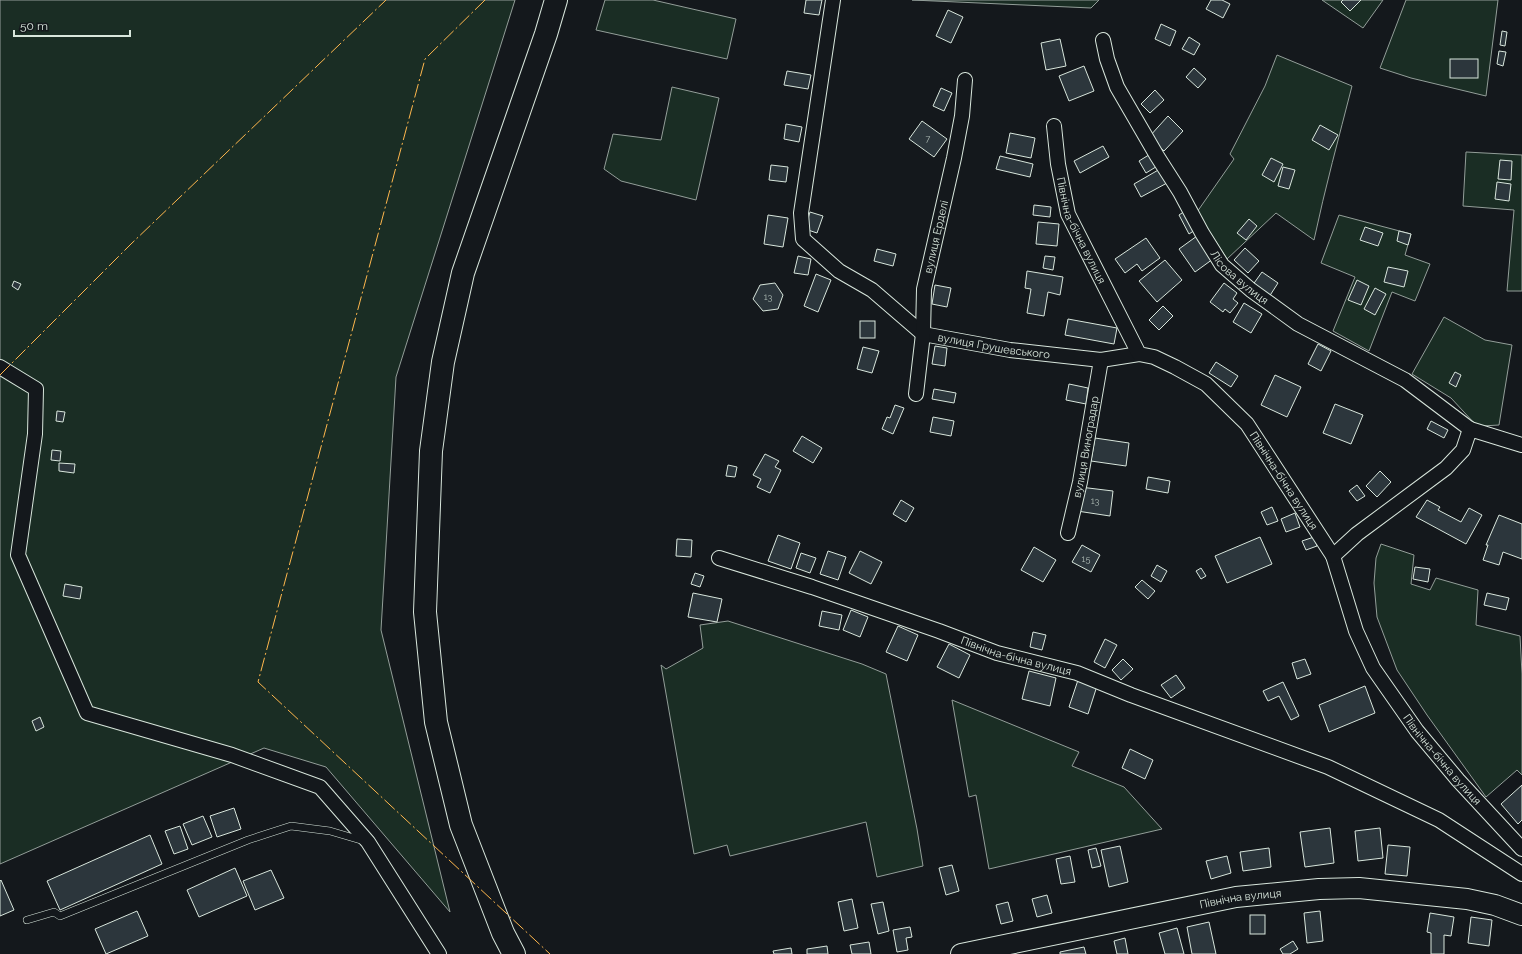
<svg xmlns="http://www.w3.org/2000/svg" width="1522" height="954" viewBox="0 0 1522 954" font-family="Raleway,sans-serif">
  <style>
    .green { fill: #1a2d24; stroke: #939e99 }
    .building { fill: #2c363c; stroke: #d8e6dc }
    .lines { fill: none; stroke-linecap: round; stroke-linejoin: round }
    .lane-casing { stroke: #d8e6dc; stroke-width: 8 }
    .street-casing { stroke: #d8e6dc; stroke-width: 16 }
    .secondary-casing { stroke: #d8e6dc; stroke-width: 22 }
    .highway-casing { stroke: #d8e6dc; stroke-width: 24 }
    .lane { stroke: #14181c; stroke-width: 7 }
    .street { stroke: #14181c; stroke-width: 14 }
    .secondary { stroke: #14181c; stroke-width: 20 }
    .highway { stroke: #14181c; stroke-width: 22 }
    .power { stroke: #ffb74d; stroke-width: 1; stroke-dasharray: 14 3 2 3; stroke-linecap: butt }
    .labels { text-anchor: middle; stroke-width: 3; stroke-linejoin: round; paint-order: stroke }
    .number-label { font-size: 9px; fill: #adbab4 }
    .street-label { font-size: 11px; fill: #d8e6dc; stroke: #14181c }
  </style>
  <rect width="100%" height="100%" fill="#14181c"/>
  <!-- green -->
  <g class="green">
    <path d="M0 0H515L396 377 381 630 450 912 326 767 264 748 0 864Z"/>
    <path d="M605 0H653L736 19 727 59 596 30Z"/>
    <path d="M912 0H1099L1091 8Z"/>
    <path d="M1322 0H1383L1363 28Z"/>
    <path d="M1406 0H1498L1486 96 1411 78 1380 68Z"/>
    <path d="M1277 55 1352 86C1339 137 1325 188 1314 240L1276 213 1227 259 1197 212 1234 159 1230 154 1265 86Z"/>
    <path d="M672 87 719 98 696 200 621 181 604 169 613 134 661 140Z"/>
    <path d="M1466 152 1522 155V291H1507L1514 210 1463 206Z"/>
    <path d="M1339 215 1411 234 1405 255 1430 264 1415 301 1392 292 1369 351 1333 331 1355 277 1321 263Z"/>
    <path d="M1444 317 1485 340 1512 345 1499 425 1482 426 1476 425 1451 398 1412 374Z"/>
    <path d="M1381 544 1414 555 1411 584 1430 590 1436 578 1478 590 1476 625 1520 636 1522 674V775L1517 770 1486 797 1427 715 1397 670 1377 617 1374 583 1376 558Z"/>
    <path d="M728 621 862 664 886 674 917 829 923 866 877 877 866 822 730 856 727 845 694 854 661 665 666 669 703 648 700 625Z"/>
    <path d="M952 700 1079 752 1072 766 1124 787 1162 829 989 869 976 795 969 797Z"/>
  </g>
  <!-- building -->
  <g class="building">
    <path d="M806 0H822L819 15 804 13Z"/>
    <path d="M1211 0H1222L1230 4 1223 18 1206 9Z"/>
    <path d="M1343 0H1361L1350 11 1341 2Z"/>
    <path d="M948 10 963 17 951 43 936 36Z"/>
    <path d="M1161 24 1176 31 1170 46 1155 39Z"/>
    <path d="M1502 31 1507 32 1505 46 1500 45Z"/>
    <path d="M1189 37 1200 44 1194 55 1182 49Z"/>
    <path d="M1060 39 1066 66 1046 70 1041 43Z"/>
    <path d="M1499 51 1506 52 1503 66 1497 64Z"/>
    <rect x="1450" y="59" width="28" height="19"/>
    <path d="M1084 66 1094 91 1069 101 1059 76Z"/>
    <path d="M1194 68 1206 79 1198 88 1186 77Z"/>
    <path d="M787 71 811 75 808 89 784 85Z"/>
    <path d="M941 88 952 93 944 111 933 106Z"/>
    <path d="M1155 90 1164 100 1150 113 1141 104Z"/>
    <path d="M1168 116 1183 131 1164 151 1149 137Z"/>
    <path d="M922 121 947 139 934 157 909 139Z"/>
    <path d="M786 124 802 127 799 142 784 139Z"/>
    <path d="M1320 125 1338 135 1329 150 1312 140Z"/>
    <path d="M1010 133 1035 138 1031 158 1006 153Z"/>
    <path d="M1103 146 1109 157 1080 173 1074 161Z"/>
    <path d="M1152 153 1159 165 1146 173 1139 161Z"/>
    <path d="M1000 156 1033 164 1030 177 996 169Z"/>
    <path d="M1271 158 1283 164 1274 182 1262 175Z"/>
    <path d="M1500 160 1512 161 1511 180 1498 179Z"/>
    <path d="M771 165 788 167 786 182 769 180Z"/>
    <path d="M1283 167 1295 170 1289 189 1278 186Z"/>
    <path d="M1160 169 1167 183 1141 197 1134 184Z"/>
    <path d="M1497 182 1511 184 1509 201 1495 199Z"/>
    <path d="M1034 205 1051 207 1050 217 1033 215Z"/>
    <path d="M1185 211 1195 230 1189 234 1179 215Z"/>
    <path d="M810 212 823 216 817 233 805 229Z"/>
    <path d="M768 215 788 218 783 247 764 244Z"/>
    <path d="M1249 219 1257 226 1246 240 1237 233Z"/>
    <path d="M1038 222 1059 224 1057 246 1036 244Z"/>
    <path d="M1365 227 1383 233 1378 246 1360 240Z"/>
    <path d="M1399 231 1411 234 1408 245 1397 241Z"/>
    <path d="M1197 236 1213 259 1195 272 1179 249Z"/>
    <path d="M1146 238 1160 258 1142 271 1137 264 1125 273 1115 259Z"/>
    <path d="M1245 248 1259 261 1248 273 1234 260Z"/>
    <path d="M877 249 896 254 893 266 874 261Z"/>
    <path d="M798 256 811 259 808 275 794 273Z"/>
    <path d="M1045 256 1055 257 1053 270 1043 268Z"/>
    <path d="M1165 260 1182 280 1157 302 1139 281Z"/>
    <path d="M1388 267 1408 271 1404 287 1384 282Z"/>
    <path d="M1027 271 1063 277 1060 295 1048 292 1044 316 1027 313 1031 289 1025 288Z"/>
    <path d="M1262 272 1278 283 1269 297 1252 286Z"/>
    <path d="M816 274 831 280 818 312 804 306Z"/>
    <path d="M1357 280 1369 286 1361 305 1348 300Z"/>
    <path d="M14 281 21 284 18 290 12 286Z"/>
    <path d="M775 283 783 295 778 309 763 311 753 299 760 285Z"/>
    <path d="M1224 283 1237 293 1233 299 1238 303 1230 313 1225 309 1223 312 1210 302Z"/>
    <path d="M935 285 951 288 947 307 932 304Z"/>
    <path d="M1375 288 1386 294 1375 315 1364 309Z"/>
    <path d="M1244 303 1262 314 1251 333 1233 322Z"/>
    <path d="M1163 306 1173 316 1159 330 1149 320Z"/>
    <path d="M1068 319 1117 328 1114 344 1065 335Z"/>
    <rect x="860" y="321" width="15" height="17"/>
    <path d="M1318 344 1331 351 1321 371 1308 364Z"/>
    <path d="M935 346 947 348 945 366 932 364Z"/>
    <path d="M863 347 879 351 872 373 857 369Z"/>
    <path d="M1216 362 1238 376 1231 387 1209 373Z"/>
    <path d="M1455 372 1461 375 1456 387 1449 383Z"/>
    <path d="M1275 375 1301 387 1287 417 1261 405Z"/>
    <path d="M1069 384 1088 388 1086 404 1066 400Z"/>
    <path d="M934 389 956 393 954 403 932 399Z"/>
    <path d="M1335 404 1363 415 1351 444 1323 433Z"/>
    <path d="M895 405 904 408 893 434 882 429 887 417 890 418Z"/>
    <path d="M57 411 65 412 63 422 56 421Z"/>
    <path d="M933 417 954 421 951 436 930 432Z"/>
    <path d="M1431 421 1448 430 1444 438 1427 429Z"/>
    <path d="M802 436 822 448 813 463 793 451Z"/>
    <path d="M1095 438 1129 443 1126 466 1091 461Z"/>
    <path d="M52 450 61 451 60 461 51 460Z"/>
    <path d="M765 454 779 461 775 467 781 470 770 493 757 487 761 479 753 475Z"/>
    <path d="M59 463 75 464 74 473 59 471Z"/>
    <path d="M728 465 737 467 735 477 726 476Z"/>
    <path d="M1380 471 1391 482 1377 497 1366 486Z"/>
    <path d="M1148 477 1170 481 1168 493 1146 489Z"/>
    <path d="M1357 485 1365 496 1357 501 1349 491Z"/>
    <path d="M1080 487 1113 491 1110 516 1077 511Z"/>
    <path d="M901 500 914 508 906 522 893 514Z"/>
    <path d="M1427 500 1440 507 1438 510 1461 522 1469 508 1482 515 1466 544 1416 517Z"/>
    <path d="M1272 507 1278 521 1267 525 1261 512Z"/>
    <path d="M1295 513 1300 527 1286 532 1281 519Z"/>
    <path d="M1499 515 1522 524V559L1503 552 1499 565 1483 560 1488 545H1486Z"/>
    <path d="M778 535 800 543 791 569 768 561Z"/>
    <path d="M1260 537 1272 564 1227 583 1215 556Z"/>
    <path d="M1314 537 1317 546 1306 550 1302 541Z"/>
    <path d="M677 539 692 540 691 557 676 556Z"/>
    <path d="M1082 545 1100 555 1091 572 1072 562Z"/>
    <path d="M1034 547 1056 560 1043 582 1021 570Z"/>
    <path d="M828 551 846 557 838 580 820 574Z"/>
    <path d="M860 551 882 562 871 584 849 573Z"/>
    <path d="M801 553 816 558 810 573 796 568Z"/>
    <path d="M1157 565 1167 571 1161 582 1151 576Z"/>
    <path d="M1415 567 1430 569 1428 582 1413 579Z"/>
    <path d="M1201 568 1206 576 1201 579 1196 571Z"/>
    <path d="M695 573 704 576 700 587 691 584Z"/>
    <path d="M1142 580 1155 591 1148 599 1135 587Z"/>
    <path d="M65 584 82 587 80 599 63 596Z"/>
    <path d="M693 593 722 599 717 622 688 617Z"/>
    <path d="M1487 593 1509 598 1506 610 1484 605Z"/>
    <path d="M851 610 868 617 860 637 843 630Z"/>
    <path d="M822 611 842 615 839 630 819 626Z"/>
    <path d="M898 626 918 635 907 661 886 652Z"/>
    <path d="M1033 632 1046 635 1042 650 1030 647Z"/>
    <path d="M1105 639 1117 645 1105 668 1094 662Z"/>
    <path d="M949 644 970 655 959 678 937 667Z"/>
    <path d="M1123 659 1133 669 1121 680 1112 670Z"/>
    <path d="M1305 659 1311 674 1297 679 1292 663Z"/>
    <path d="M1029 671 1056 678 1050 706 1022 699Z"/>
    <path d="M1176 675 1185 688 1171 698 1161 685Z"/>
    <path d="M1078 680 1097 686 1088 714 1069 707Z"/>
    <path d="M1283 682 1299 716 1291 720 1279 696 1268 701 1263 691Z"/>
    <path d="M1365 686 1375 713 1329 732 1319 705Z"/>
    <path d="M40 717 44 727 36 731 32 721Z"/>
    <path d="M1130 749 1153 760 1145 779 1122 768Z"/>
    <path d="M1522 785V820L1518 824 1501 804Z"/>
    <path d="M234 808 241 829 217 837 210 816Z"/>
    <path d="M203 816 212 837 192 845 183 824Z"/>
    <path d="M180 826 188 849 174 854 165 831Z"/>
    <path d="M1330 828 1334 863 1305 867 1300 832Z"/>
    <path d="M1380 828 1383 858 1358 861 1355 831Z"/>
    <path d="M150 835 162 864 60 910 47 881Z"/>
    <path d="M1388 845 1410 847 1407 876 1385 874Z"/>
    <path d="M1120 846 1128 882 1109 887 1101 850Z"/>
    <path d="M1096 848 1101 866 1092 868 1088 850Z"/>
    <path d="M1269 848 1271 867 1243 871 1240 852Z"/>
    <path d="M1070 856 1075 882 1061 884 1056 859Z"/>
    <path d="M1227 856 1231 873 1211 879 1206 861Z"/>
    <path d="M952 865 959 891 946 895 939 868Z"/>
    <path d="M235 868 247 896 199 917 187 890Z"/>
    <path d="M271 870 284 898 255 910 243 881Z"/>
    <path d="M1 880 14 910 0 916V881Z"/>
    <path d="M1047 895 1052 913 1037 917 1032 899Z"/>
    <path d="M852 899 858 928 844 931 838 902Z"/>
    <path d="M883 902 889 931 878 934 871 904Z"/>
    <path d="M1008 902 1013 921 1001 924 996 905Z"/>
    <path d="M137 911 148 936 106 954 95 929Z"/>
    <path d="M1320 911 1323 941 1307 943 1304 913Z"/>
    <path d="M1430 913 1454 917 1451 936 1444 935V954H1431V933L1427 932Z"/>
    <rect x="1250" y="915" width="15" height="19"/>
    <path d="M1471 917 1492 920 1489 946 1468 943Z"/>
    <path d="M1209 922 1216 954H1192L1187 927Z"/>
    <path d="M910 927 912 937 906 938 908 950 897 952 893 930Z"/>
    <path d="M1177 928 1184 954H1165L1159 933Z"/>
    <path d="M1125 938 1128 954H1117L1114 941Z"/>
    <path d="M1293 941 1298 949 1290 954H1283L1280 949Z"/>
    <path d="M869 942 871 954H852L850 945Z"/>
    <path d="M827 946 828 954H807V949Z"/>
    <path d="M1084 947 1086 954H1060V952Z"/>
    <path d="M791 948 792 954H774L773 951Z"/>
  </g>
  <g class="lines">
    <defs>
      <path id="lane" d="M27 920 54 912 60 916 248 840 291 826 330 831 364 841"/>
      <g id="street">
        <path id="s1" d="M833 0 801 213 803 239 839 271 872 290 923 334 1010 350 1101 360 1139 354"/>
        <path id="s2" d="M1103 40 1107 59 1117 87 1157 156 1180 192 1202 233 1222 265 1251 290 1298 324 1405 380 1470 429"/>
        <path id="s3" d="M1054 126 1058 164 1068 214 1139 354 1154 357 1175 367 1206 384 1247 424 1333 556 1356 631 1373 668 1417 731 1458 780 1522 849"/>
        <path d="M0 367 36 389 35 434 18 555 87 713 232 755 320 787 368 842 439 954"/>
        <path id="s4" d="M916 394 923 334 924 289 954 158 962 116 965 80"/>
        <path id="s5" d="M1068 533 1080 482 1101 360"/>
        <path d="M1333 556 1357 534 1446 468 1463 450 1470 429 1522 445"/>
        <path id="s6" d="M719 558 812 587 939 631 997 653 1077 673 1131 695 1328 767 1439 820 1522 874"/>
      </g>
      <g id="secondary">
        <path id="s7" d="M961 954 1236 897 1319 889 1359 888 1467 899 1495 905 1522 915"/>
      </g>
      <path id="highway" d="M514 954 503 933 461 825 436 722 425 612 431 451 443 362 463 273 546 34 556 0"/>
    </defs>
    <!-- lane casing -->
    <use href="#lane" class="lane-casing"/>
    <!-- street casing -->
    <use href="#street" class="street-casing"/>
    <!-- secondary casing -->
    <use href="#secondary" class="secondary-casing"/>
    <!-- highway casing -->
    <use href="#highway" class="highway-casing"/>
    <!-- lane -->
    <use href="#lane" class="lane"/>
    <!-- street -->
    <use href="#street" class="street"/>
    <!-- secondary -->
    <use href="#secondary" class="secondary"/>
    <!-- highway -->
    <use href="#highway" class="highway"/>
    <!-- power -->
    <g class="power">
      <path d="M485 0 425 59 258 682 550 954"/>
      <path d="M0 375 131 244 386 0"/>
    </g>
  </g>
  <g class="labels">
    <!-- number labels -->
    <g class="number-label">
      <text x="928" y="142">7</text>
      <text x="768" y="300">13</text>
      <text x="1095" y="504">13</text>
      <text x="1086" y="562">15</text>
    </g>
    <!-- street labels -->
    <g class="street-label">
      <text dy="4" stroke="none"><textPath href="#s3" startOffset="109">Північна-бічна вулиця</textPath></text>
      <text dy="4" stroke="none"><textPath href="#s4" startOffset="159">вулиця Ерделі</textPath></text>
      <text dy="4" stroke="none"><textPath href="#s2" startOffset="277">Лісова вулиця</textPath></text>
      <text dy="4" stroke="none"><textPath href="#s1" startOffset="467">вулиця Грушевського</textPath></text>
      <text dy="4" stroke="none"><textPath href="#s5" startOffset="88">вулиця Виноградар</textPath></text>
      <text dy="4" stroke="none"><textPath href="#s3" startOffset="445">Північна-бічна вулиця</textPath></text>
      <text dy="4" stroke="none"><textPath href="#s6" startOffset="313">Північна-бічна вулиця</textPath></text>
      <text dy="4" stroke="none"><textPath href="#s3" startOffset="769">Північна-бічна вулиця</textPath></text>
      <text dy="4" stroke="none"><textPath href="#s7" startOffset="285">Північна вулиця</textPath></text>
    </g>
  </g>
  <!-- scale -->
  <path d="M14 30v6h116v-6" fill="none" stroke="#d8e6dc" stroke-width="2"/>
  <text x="20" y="30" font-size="12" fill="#d8e6dc" stroke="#14181c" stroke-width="3" paint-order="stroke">50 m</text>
</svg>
